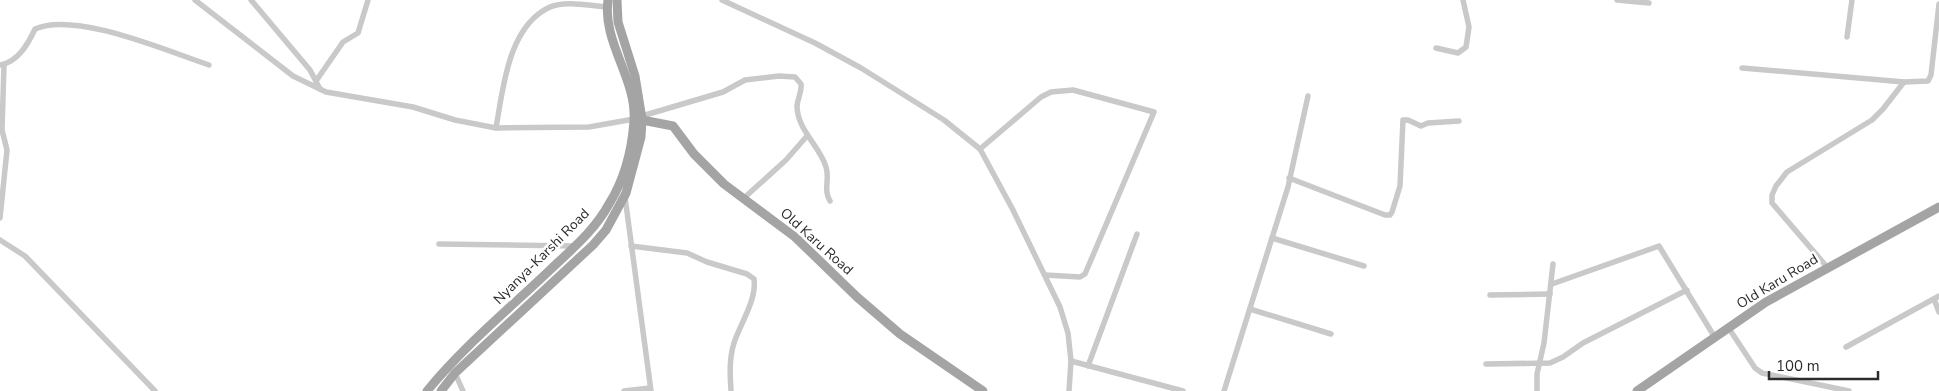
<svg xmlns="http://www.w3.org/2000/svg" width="1939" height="391" viewBox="0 0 1939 391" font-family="'Nunito Sans',sans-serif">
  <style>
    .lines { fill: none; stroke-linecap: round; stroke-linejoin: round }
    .minor { stroke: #c9c9c9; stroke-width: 5.5 }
    .primary { stroke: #a4a4a4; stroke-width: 9 }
    .labels { text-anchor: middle; stroke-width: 5; stroke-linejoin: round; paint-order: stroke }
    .street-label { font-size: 14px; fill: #2c2c2c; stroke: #fff }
  </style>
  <rect width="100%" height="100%" fill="#fff"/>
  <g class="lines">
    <!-- minor -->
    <g class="minor">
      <path d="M195 0 293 76 326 92 413 107 455 120 496 128 589 127 634 119"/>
      <path d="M251 0 310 70 320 89"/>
      <path d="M722 0 815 43 861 68 944 120 980 149 1013 210 1060 307 1068 333 1071 361 1069 391"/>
      <path d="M1617 0 1649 3"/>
      <path d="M1847 37 1852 0"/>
      <path d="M1436 48 1458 53 1466 47 1469 27 1463 0"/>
      <path d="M0 65C18 62 28 44 35 29 75 11 167 51 209 65"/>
      <path d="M1742 68 1904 82 1928 81 1931 75 1939 4"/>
      <path d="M316 81 343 42 358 33 368 0"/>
      <path d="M642 116 723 92 745 80 779 76 795 77 801 84C802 92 797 100 797 107 798 131 820 146 826 167 830 179 823 190 830 201"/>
      <path d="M496 128C503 89 508 26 550 7 566 0 590 6 607 7"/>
      <path d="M980 149 1041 97 1051 92 1073 90 1154 112 1085 274 1080 277 1045 275"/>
      <path d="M1289 178 1385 215H1390L1392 212 1400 186 1403 120H1408L1421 126 1428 123 1459 121"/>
      <path d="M625 197 651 391"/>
      <path d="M744 198 786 160 807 136"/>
      <path d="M0 218 7 150 2 130 4 65"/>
      <path d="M1272 238 1364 266"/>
      <path d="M0 240 25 256 155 391"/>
      <path d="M439 244 574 246"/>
      <path d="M631 246 687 253 707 262 747 274 754 279C757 300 740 324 734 343 729 359 730 375 731 391"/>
      <path d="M1827 267 1772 203V195L1776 186 1787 172 1872 120 1883 109 1904 82"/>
      <path d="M1552 284 1659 246 1714 336"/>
      <path d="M1490 295 1550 294"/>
      <path d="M1934 299 1939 312"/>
      <path d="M1250 309 1331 334"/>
      <path d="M1728 327 1755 368 1762 373 1849 391"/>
      <path d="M1846 347 1939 296"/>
      <path d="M1071 361 1183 391"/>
      <path d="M1486 364 1550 363 1563 357 1583 343 1687 290"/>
      <path d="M1088 366 1137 234"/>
      <path d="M455 373 463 391"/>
      <path d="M624 391 650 388"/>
      <path d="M1224 391 1288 187 1308 96"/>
      <path d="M1537 391V374L1544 343 1553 264"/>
    </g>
    <!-- primary -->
    <g class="primary">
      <path d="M637 119 673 126 694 154 724 184 795 237 857 297 900 334 983 391"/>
      <path d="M427 391C464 346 509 309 551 269 572 249 595 230 609 204 624 180 632 149 634 121 637 79 602 42 608 0"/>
      <path d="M441 391 455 373 593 245 606 230 626 193 641 137 642 119 635 76 618 22 617 0"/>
      <path d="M1637 391 1766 302 1939 207"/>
    </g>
  </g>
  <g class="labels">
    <!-- street labels -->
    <g class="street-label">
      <text transform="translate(817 241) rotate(42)" y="5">Old Karu Road</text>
      <text transform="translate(541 256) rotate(-45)" y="5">Nyanya-Karshi Road</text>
      <text transform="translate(1777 281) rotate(-31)" y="5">Old Karu Road</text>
    </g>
  </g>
  <!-- scale -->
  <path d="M1769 371v8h109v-8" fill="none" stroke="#2c2c2c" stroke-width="2.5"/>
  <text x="1776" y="371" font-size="15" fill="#2c2c2c" stroke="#ffffff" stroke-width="4" paint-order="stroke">100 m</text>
</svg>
